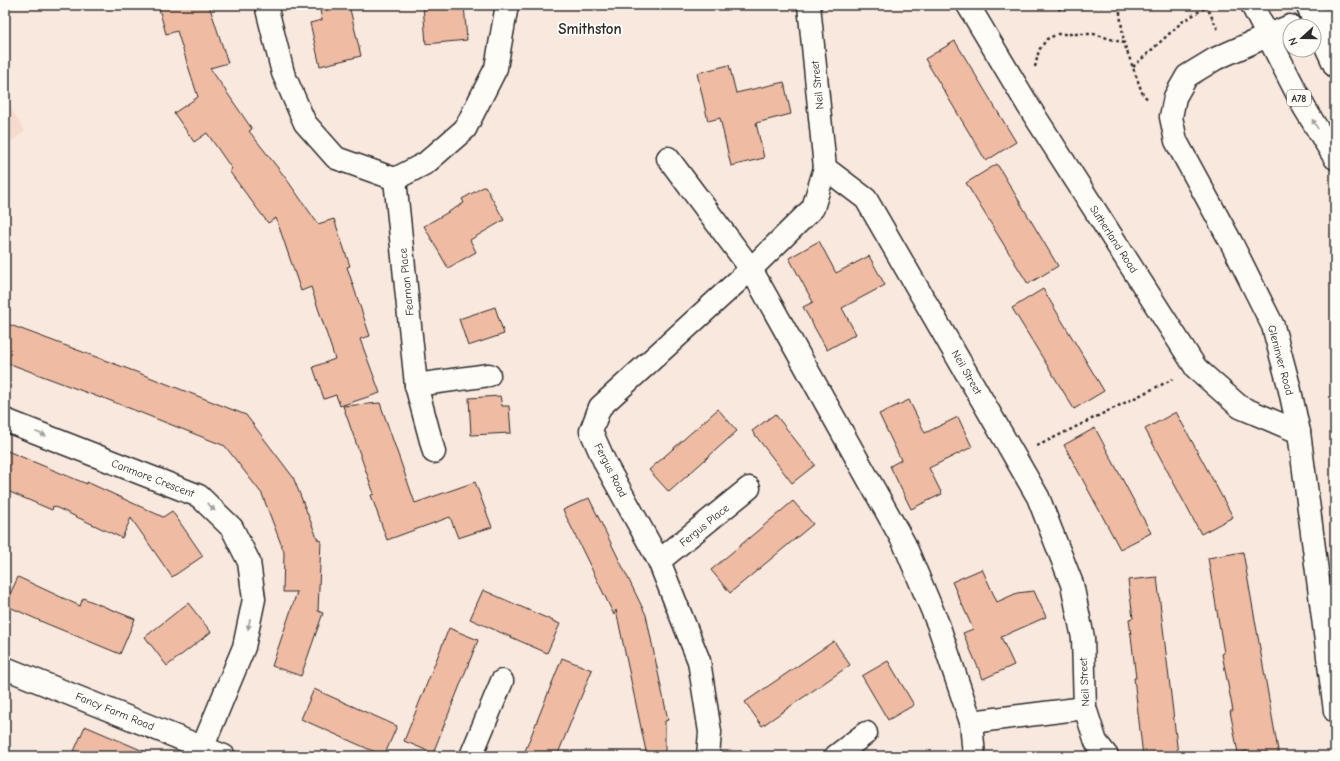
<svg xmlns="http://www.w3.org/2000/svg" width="1340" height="761" viewBox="0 0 1340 761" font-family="'Comic Neue',sans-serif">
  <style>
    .built { fill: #f6dacc }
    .building { fill: #efbba2; stroke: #2b2b2b }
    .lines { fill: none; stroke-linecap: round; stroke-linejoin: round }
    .minor-casing { stroke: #2b2b2b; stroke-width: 25 }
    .highway-casing { stroke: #2b2b2b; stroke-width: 25 }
    .path { stroke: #2b2b2b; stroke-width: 2.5; stroke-dasharray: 3 3; stroke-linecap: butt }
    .minor { stroke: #fdfcf7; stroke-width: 22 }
    .highway { stroke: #fdfcf7; stroke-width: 22 }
    .oneway { fill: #9e9e9b }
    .labels { text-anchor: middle; stroke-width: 4; stroke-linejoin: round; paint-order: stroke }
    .shield { fill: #fdfcf7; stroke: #6a6a68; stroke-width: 1 }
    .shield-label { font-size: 10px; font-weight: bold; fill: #2b2b2b }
    .street-label { font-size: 11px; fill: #2b2b2b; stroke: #fdfcf7 }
    .district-label { font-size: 15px; font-weight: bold; fill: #2b2b2b; stroke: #fdfcf7 }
  </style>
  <rect width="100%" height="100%" fill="#f9e8de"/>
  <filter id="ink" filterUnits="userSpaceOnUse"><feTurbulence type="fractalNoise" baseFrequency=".025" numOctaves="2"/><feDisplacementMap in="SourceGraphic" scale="8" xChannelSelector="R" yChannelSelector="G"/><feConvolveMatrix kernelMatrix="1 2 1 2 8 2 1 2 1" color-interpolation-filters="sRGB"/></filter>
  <g filter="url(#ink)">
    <!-- built -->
    <path class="built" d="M5 99 25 131 5 146Z"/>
    <!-- building -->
    <g class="building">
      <path d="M158 5H209L228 63 210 68 252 129 249 131 285 177 318 224 334 219 350 266 347 267 370 336 360 339 380 393 340 406 336 395 324 399 313 367 335 359 311 287 301 291 276 218 268 223 229 171 232 169 207 133 194 142 174 113 198 97 177 31 166 34Z"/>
      <path d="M319 5H349L361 56 320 66 310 23 322 20Z"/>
      <path d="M423 5H464L467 40 426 44Z"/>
      <path d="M955 41 1016 142 986 161 925 59Z"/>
      <path d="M729 65 736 93 784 82 791 114 756 123 764 158 731 166 720 118 708 121 697 73Z"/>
      <path d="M997 164 1058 266 1028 284 966 183Z"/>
      <path d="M485 186 504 220 470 240 476 252 448 268 424 226 464 203 462 199Z"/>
      <path d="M819 241 836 273 869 256 885 285 842 308 856 334 827 350 803 307 813 302 789 258Z"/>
      <path d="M1043 289 1104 391 1074 409 1012 308Z"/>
      <path d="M495 307 504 334 468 346 459 319Z"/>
      <path d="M5 323 139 373 246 415 293 477 318 540 321 541 318 611 323 613 301 676 272 666 297 592H283L284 552 262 494 225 446 101 397V398L5 362Z"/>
      <path d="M500 396 502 406H509L511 433 471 435 469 398Z"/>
      <path d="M909 400 925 433 958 417 972 447 929 468 942 494 911 509 890 466 901 460 879 414Z"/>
      <path d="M380 403 415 503 475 482 492 527 458 538 450 517 387 540 371 495 374 494 343 406Z"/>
      <path d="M718 409 737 431 669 492 649 470Z"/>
      <path d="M1176 412 1233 517 1201 534 1145 429Z"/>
      <path d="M775 414 815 465 792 483 752 431Z"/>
      <path d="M1095 428 1151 533 1120 549 1064 445Z"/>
      <path d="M5 450 87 484V482L163 517 172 511 203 556 172 577 131 518 122 538 53 506 52 510 5 490Z"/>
      <path d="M589 498 646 615 668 720 665 721V756H647L616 610 614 615 563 510Z"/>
      <path d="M793 501 813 524 730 593 711 570Z"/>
      <path d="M1243 552 1279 756H1248L1247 751 1238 753 1230 711H1233L1222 654 1224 653 1208 558Z"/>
      <path d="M982 569 997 602 1017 593 1034 591 1046 617 1001 637 1014 665 983 679 963 633 973 629 952 582Z"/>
      <path d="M18 577 80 606 83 598 135 619 120 654 45 623 5 605Z"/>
      <path d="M1157 577 1178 754 1143 756 1134 678H1136L1129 619 1133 618 1128 580Z"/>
      <path d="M483 590 560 624 547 653 470 619Z"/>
      <path d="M188 603 211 632 167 666 145 637Z"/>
      <path d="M449 628 478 640 433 753 404 741Z"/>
      <path d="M834 641 850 665 762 726 745 702Z"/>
      <path d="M562 658 592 670 557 756H523Z"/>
      <path d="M888 661 914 705 888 720 862 676Z"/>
      <path d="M314 689 397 726 384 756 301 719Z"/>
      <path d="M85 726 155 756H72Z"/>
    </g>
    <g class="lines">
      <defs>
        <g id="minor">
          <path d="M266 5 283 73 305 123 336 158 395 179 426 163 465 129 496 68 507 5"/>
          <path d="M809 5 825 168 866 199 1038 497 1072 584 1083 638 1085 708 1096 742 1107 756"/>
          <path d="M968 5 1029 107 1196 368 1240 407 1299 432"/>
          <path d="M1312 17 1335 22"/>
          <path d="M1290 26 1215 59 1187 76 1175 97 1171 117 1176 141 1232 244 1273 326 1289 386 1299 432 1335 711"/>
          <path d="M668 158 751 269 904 543 938 624 971 722 974 756"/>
          <path d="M395 179 416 385 434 452"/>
          <path d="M416 385 489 375"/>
          <path d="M5 420 199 496 232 528 249 562 254 599 244 647 203 746"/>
          <path d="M659 561 749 488"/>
          <path d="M5 668 224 756"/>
          <path d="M971 722 1085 708"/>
          <path d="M471 756 502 681"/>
          <path d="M708 756 710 732 699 661 659 561 606 465 591 431 600 407 751 269 813 208 825 168"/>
          <path d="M836 756 866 733"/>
        </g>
        <g id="highway">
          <path d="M1252 5 1304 107 1335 158"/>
          <path d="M1307 5 1335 66"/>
        </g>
      </defs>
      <!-- minor casing -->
      <use href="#minor" class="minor-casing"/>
      <!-- highway casing -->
      <use href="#highway" class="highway-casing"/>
      <!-- path -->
      <g class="path">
        <path d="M1206 5 1218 30"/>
        <path d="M1119 6 1124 43"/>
        <path d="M1058 9 1122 5"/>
        <path d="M1035 67 1039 50 1047 39 1058 34H1094L1124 43 1143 95 1148 99"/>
        <path d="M1133 67 1182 22 1206 7"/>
        <path d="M1037 446 1173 379"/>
      </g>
      <!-- minor -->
      <use href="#minor" class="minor"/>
      <!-- highway -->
      <use href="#highway" class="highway"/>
    </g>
    <!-- one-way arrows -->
    <defs><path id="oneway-solid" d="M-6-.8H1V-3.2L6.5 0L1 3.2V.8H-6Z"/></defs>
    <g class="oneway">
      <use href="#oneway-solid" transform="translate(1315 124) rotate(-121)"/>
      <use href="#oneway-solid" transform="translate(41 434) rotate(21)"/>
      <use href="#oneway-solid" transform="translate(211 507) rotate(44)"/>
      <use href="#oneway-solid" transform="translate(249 624) rotate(101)"/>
    </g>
  </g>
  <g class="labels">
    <!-- shield labels -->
    <rect class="shield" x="1287" y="90" width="24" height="16" rx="3"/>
    <g class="shield-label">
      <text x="1299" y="102">A78</text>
    </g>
    <!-- street labels -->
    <g class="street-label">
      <text transform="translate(817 85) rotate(-96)" y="4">Neil Street</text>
      <text transform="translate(1114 239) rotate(57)" y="4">Sutherland Road</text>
      <text transform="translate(406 282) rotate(-96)" y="4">Fearnan Place</text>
      <text transform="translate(1281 360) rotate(75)" y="4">Gleninver Road</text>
      <text transform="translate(967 372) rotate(60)" y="4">Neil Street</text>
      <text transform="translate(611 470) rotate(63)" y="4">Fergus Road</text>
      <text transform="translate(153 478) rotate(21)" y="4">Canmore Crescent</text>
      <text transform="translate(704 525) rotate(-39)" y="4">Fergus Place</text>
      <text transform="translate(1084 682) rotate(-93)" y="4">Neil Street</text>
      <text transform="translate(115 711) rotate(22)" y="4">Fancy Farm Road</text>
    </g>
    <!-- district labels -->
    <g class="district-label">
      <text x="590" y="34">Smithston</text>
    </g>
  </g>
  <!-- margin -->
  <rect width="1340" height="761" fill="none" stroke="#fdfcf7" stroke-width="20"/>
  <rect x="10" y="10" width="1320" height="741" fill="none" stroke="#2b2b2b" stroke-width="1.5" filter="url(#ink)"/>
  <!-- north arrow -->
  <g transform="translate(1302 38) rotate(249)"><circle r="19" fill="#fdfcf7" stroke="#a9a8a5"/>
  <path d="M0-3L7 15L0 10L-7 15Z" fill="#2b2b2b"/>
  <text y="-6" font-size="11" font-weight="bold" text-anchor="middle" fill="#2b2b2b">N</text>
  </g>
</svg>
